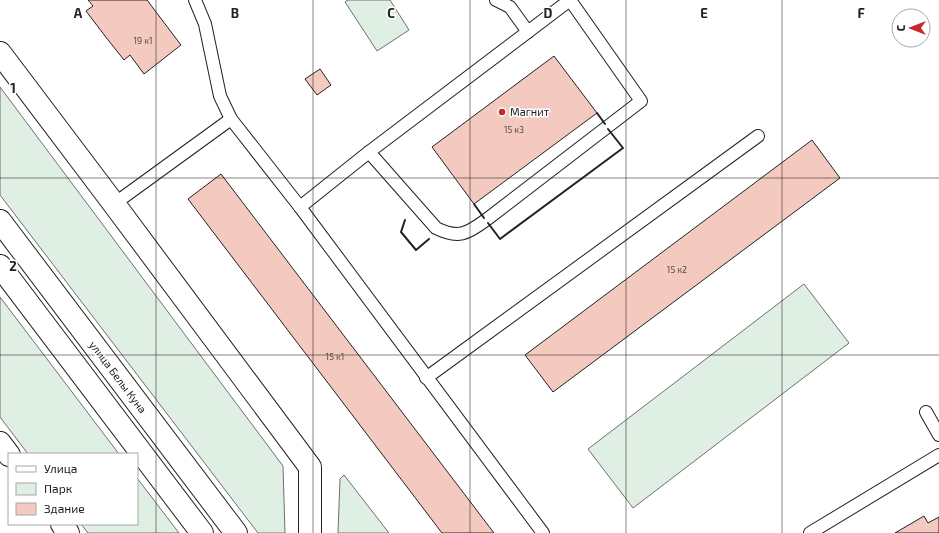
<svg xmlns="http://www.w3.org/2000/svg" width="939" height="533" viewBox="0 0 939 533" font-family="'Exo 2',sans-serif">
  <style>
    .green { fill: #e0efe3; stroke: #6f6f6f }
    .building { fill: #f3c9c0; stroke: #222 }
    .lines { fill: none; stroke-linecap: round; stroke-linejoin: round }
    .service-casing { stroke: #222; stroke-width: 14 }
    .minor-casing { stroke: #222; stroke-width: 24 }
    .tertiary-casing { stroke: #222; stroke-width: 24 }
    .service { stroke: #fff; stroke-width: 12 }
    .minor { stroke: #fff; stroke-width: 22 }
    .tertiary { stroke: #fff; stroke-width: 22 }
    .wall { stroke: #222; stroke-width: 2 }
    .grid { fill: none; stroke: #222; stroke-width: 1; stroke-opacity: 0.55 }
    .poi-dot { fill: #c62828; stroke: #fff; stroke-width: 1.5 }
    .labels { text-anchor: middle; stroke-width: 3; stroke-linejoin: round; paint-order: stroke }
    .number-label { font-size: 9px; fill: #564c4a }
    .poi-label { font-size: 11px; fill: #222; stroke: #fff; text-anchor: start }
    .street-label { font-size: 11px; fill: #222; stroke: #fff }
    .grid-label { font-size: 13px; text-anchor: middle; font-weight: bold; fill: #222; stroke: #fff; stroke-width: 3; stroke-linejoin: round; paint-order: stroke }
  </style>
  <rect width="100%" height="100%" fill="#fff"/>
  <!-- green -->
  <g class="green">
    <path d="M348 0H390L409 30 377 51 345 2Z"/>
    <path d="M0 87 283 466 285 533H258L0 195Z"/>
    <path d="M804 284 849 343 633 508 588 449Z"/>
    <path d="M0 297 119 454H28L0 417Z"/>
    <path d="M344 475 389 533H338L340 479Z"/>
    <path d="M137 478 179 533H88L81 524H137Z"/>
  </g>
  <!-- building -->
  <g class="building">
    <path d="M88 0H147L181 45 144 74 130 55 124 60 105 36 86 11 93 6Z"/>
    <path d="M554 56 597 113 474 204 432 147Z"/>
    <path d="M320 69 331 85 317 95 305 79Z"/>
    <path d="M812 140 840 178 553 392 525 355Z"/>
    <path d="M221 174 494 533H442L188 199Z"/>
    <path d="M924 516 928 523 939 517V533H895Z"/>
  </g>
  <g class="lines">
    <defs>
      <g id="service">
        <path d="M195 0 205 24 220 96 231 119 300 207 543 533"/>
        <path d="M496 0 510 7 528 32"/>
        <path d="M369 152 436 228C458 239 467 234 486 220L641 101 570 0"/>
        <path d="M114 204 231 119"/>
        <path d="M300 207 369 152 570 0"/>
        <path d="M426 378 758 136"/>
        <path d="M926 412 939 435"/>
        <path d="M810 533 939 455"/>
      </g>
      <g id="minor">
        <path d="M0 53 114 204 310 467V533"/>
        <path d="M0 443 9 455"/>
        <path d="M62 524 68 533"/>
      </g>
      <g id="tertiary">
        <path d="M0 221 236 533"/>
        <path d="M0 266 202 533"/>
      </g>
    </defs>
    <!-- service casing -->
    <use href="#service" class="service-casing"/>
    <!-- minor casing -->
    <use href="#minor" class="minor-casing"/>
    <!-- tertiary casing -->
    <use href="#tertiary" class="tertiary-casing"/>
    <!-- service -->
    <use href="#service" class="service"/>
    <!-- minor -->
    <use href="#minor" class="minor"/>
    <!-- tertiary -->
    <use href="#tertiary" class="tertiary"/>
    <!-- wall -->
    <g class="wall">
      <path d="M597 113 605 124"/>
      <path d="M474 204 484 218"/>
      <path d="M405 220 401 232 416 250 429 239"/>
      <path d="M488 223 500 239 623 148 608 129"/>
    </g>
  </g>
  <!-- grid -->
  <path class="grid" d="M156 0V533M313 0V533M470 0V533M626 0V533M782 0V533M0 178H939M0 355H939"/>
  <!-- markers -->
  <circle class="poi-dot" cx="502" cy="112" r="4"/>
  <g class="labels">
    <!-- number labels -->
    <g class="number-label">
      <text x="143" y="44">19 к1</text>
      <text x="514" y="133">15 к3</text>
      <text x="677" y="273">15 к2</text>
      <text x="335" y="360">15 к1</text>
    </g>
    <!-- poi labels -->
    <g class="poi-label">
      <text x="510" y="116">Магнит</text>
    </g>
    <!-- street labels -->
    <g class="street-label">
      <text transform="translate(118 377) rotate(53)" y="4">улица Белы Куна</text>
    </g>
  </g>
  <g class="grid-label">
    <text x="78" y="18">A</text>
    <text x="235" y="18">B</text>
    <text x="391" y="18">C</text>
    <text x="548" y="18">D</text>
    <text x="704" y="18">E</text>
    <text x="861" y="18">F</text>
    <text x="13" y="93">1</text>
    <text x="13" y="271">2</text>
  </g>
  <!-- legend -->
  <rect x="8" y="453" width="130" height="72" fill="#ffffff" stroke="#a7a7a7"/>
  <rect x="16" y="466" width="20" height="6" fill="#ffffff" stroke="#a7a7a7"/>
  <text x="44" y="473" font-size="12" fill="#222222">Улица</text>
  <rect x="16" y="483" width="20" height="12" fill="#e0efe3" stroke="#a7a7a7"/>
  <text x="44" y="493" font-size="12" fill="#222222">Парк</text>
  <rect x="16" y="503" width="20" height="12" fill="#f3c9c0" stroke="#a7a7a7"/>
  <text x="44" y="513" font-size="12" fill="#222222">Здание</text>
  <!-- north arrow -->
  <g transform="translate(911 28) rotate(270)"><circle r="19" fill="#ffffff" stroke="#a7a7a7"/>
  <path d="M0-3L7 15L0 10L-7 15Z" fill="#c62828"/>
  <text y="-6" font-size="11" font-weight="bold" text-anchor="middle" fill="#222222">С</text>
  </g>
</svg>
